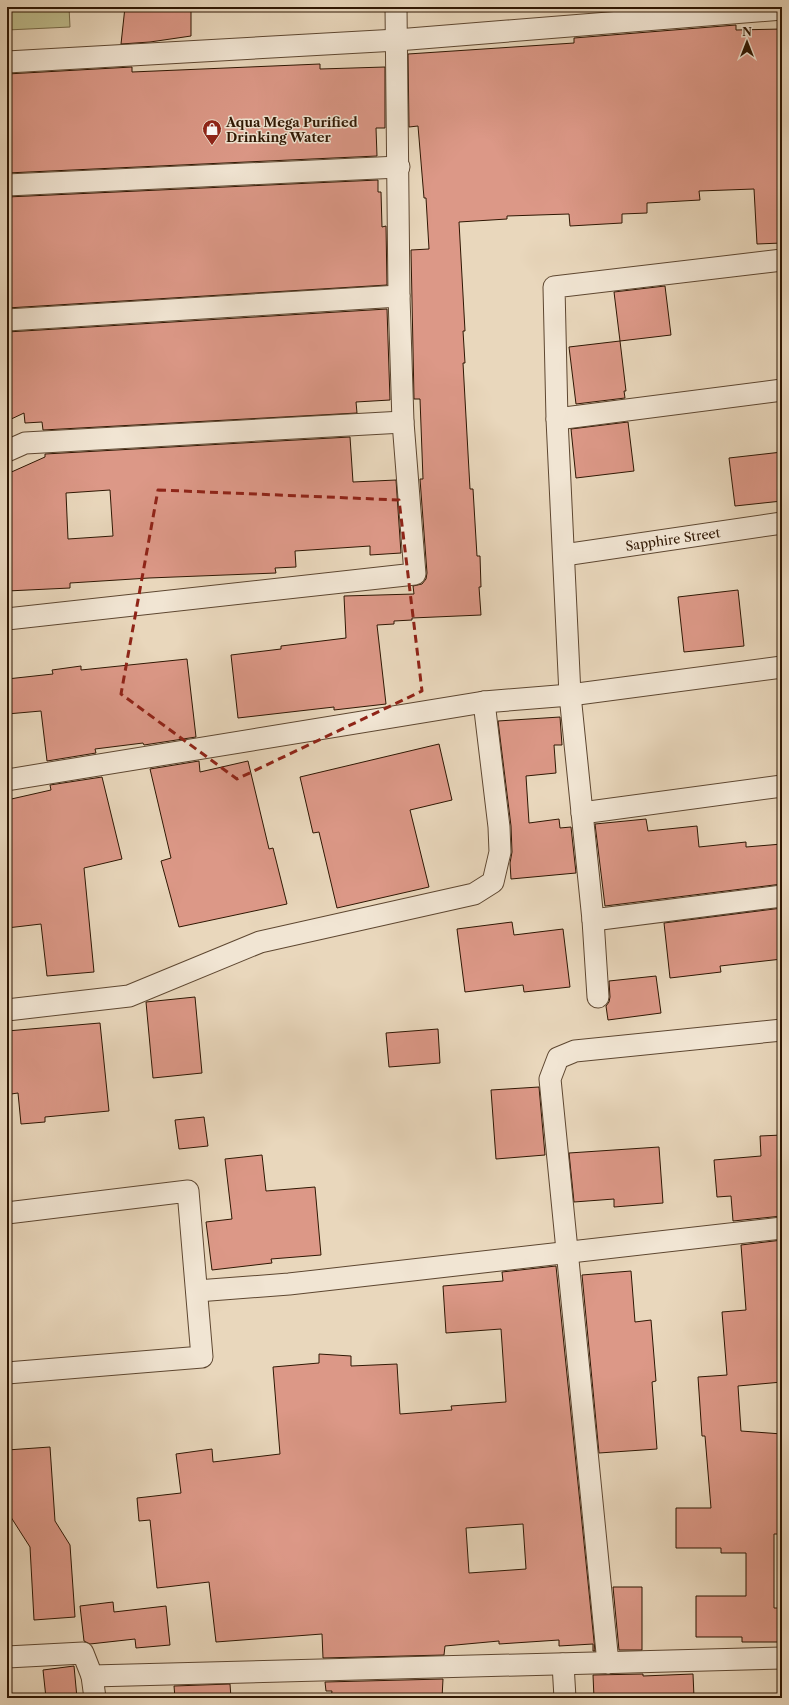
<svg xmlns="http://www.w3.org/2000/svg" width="789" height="1705" viewBox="0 0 789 1705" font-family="'Libre Caslon Text',serif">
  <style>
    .pitch { fill: #bebc8c; stroke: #766a48 }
    .building { fill: #dc9887; stroke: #2f1703; fill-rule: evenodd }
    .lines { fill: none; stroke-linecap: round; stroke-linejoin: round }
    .street-casing { stroke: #5e4731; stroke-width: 23 }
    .street { stroke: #f1e5d3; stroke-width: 21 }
    .marked { fill: none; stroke: #8f2418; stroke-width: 3; stroke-dasharray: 8 5; stroke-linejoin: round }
    .labels { text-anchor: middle; stroke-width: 3; stroke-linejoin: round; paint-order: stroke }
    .poi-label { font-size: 13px; font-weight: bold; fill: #2f1703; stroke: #f1e5d3; text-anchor: start }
    .street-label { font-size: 13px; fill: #2f1703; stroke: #f1e5d3 }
  </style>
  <rect width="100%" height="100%" fill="#e9d7bc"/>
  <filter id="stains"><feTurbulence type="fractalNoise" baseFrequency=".005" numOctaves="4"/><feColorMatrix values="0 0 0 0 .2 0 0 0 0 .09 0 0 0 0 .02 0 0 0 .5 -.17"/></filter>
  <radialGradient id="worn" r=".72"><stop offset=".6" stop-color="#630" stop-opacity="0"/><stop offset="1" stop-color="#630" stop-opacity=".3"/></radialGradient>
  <!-- pitch -->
  <path class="pitch" d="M7 7H69L70 27 7 30Z"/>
  <!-- building -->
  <g class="building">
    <path d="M125 7H191V36L150 42 121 44Z"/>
    <path d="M736 25V30L782 29V243L757 244 754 189 699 191 700 200 647 203V213L622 214V223L570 226 569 214 507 216V219L459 222 465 331H463L465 363H463L470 489H473L477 556H480L481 587H479L481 615 412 618V620L394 621V624L377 625 386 704 334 710V707L238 718 231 655 281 649V646L346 638 344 596 414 594 413 586 422 584 426 579 427 573 420 479H423L420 399H414L411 250 429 249 426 198H424L418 126 409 127 408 54 574 43V38Z"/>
    <path d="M320 64V69L385 67V128H376L377 156 7 173V74L132 67V72Z"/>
    <path d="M378 180V192H381L382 227 386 226 387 285 7 308V197Z"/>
    <path d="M665 286 671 335 620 341 614 292Z"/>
    <path d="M387 309 390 400 356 402 357 413 43 430 42 422 25 423 24 413 7 421V332Z"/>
    <path d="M620 341 626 391H624L625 398 576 404 569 347Z"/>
    <path d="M628 422 634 471 576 478 571 429Z"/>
    <path d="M350 437 353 482 396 480 401 553 370 555V546L295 551 296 567 275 568 276 573 149 578 70 583V588L7 591V474L45 457V454ZM110 490 113 536 68 539 66 493Z"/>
    <path d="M782 452V501L735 506 729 458Z"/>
    <path d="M738 590 744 646 684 652 678 597Z"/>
    <path d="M187 659 196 737 144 745 143 743 95 749 96 753 47 761 41 711 7 714V679L53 674 52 670 81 666V670Z"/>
    <path d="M560 717 562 745H554L556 773 526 776 529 823 559 819 560 828 571 827 576 873 511 879 510 863 512 852 511 826 498 721Z"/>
    <path d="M439 744 452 800 410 810 429 887 337 908 319 832 313 833 300 777Z"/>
    <path d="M199 761 200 772 248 761 269 849 273 848 287 904 179 927 161 861 171 858 150 769Z"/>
    <path d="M102 777 122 859 84 868 94 972 47 976 41 924 7 928V800L51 790 50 785Z"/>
    <path d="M646 819 648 831 697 826 699 847 746 842V847L782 844V884L605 906 595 824Z"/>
    <path d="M782 908V959L720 966 721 972 670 978 664 923Z"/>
    <path d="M512 922 514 935 563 929 570 987 524 992 523 985 465 992 457 929Z"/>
    <path d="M656 976 661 1013 608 1020 606 1006 609 1002 610 997 609 981Z"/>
    <path d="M195 997 202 1073 153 1078 146 1002Z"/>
    <path d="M100 1023 109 1111 45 1117V1122L21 1124 18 1093 11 1094 7 1054V1031Z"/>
    <path d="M438 1029 440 1063 389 1067 386 1033Z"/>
    <path d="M539 1087 545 1155 496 1159 491 1090Z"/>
    <path d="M204 1117 208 1146 179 1149 175 1120Z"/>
    <path d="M782 1135V1216L733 1221 731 1196 717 1197 714 1160 761 1156 760 1136Z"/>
    <path d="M659 1147 663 1203 614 1207V1199L574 1202 569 1153Z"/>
    <path d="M262 1155 266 1191 315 1187 321 1255 271 1259 272 1263 212 1270 206 1222 232 1219 225 1159Z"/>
    <path d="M782 1240V1382L738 1386 741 1431 782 1434V1534H774V1608H782V1642H742V1637H696V1596H746V1553H721V1548H676V1508H711L705 1436H702L698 1377 727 1375 722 1312 746 1310 741 1245Z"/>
    <path d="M556 1266 595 1651H593V1644L559 1646V1640L499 1644V1641L445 1646 444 1655 323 1658 322 1634 216 1642 209 1582 157 1588 150 1520 139 1521 137 1498 181 1493 176 1454 212 1449 213 1462 280 1454 273 1367 319 1363V1354L351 1356V1366L397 1364 400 1414 452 1410 451 1406 506 1402 501 1329 446 1333 443 1286 503 1281 502 1272ZM523 1524 526 1569 469 1573 466 1528Z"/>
    <path d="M631 1271 635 1322 651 1320 656 1381 652 1382 657 1449 599 1453 582 1275Z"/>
    <path d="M50 1447 55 1521 70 1545 75 1617 34 1620 30 1547 7 1511V1450Z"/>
    <path d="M613 1587H642V1650H619Z"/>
    <path d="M113 1602 114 1612 166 1606 170 1645 136 1648 135 1639 90 1644 84 1641 80 1606Z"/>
    <path d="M74 1666 77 1698H46L43 1670Z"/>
    <path d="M643 1674V1676L693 1674 694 1697 594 1698 593 1675Z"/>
    <path d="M443 1679 442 1698H331L332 1691H326L325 1682Z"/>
    <path d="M230 1684 231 1698H175L174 1686Z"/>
  </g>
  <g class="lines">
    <defs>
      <g id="street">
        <path d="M7 62 397 40 782 9"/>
        <path d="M7 185 399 167"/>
        <path d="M7 320 399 296"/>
        <path d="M557 419 782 390"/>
        <path d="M7 451 25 443 403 422"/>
        <path id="s1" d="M564 555 782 523"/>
        <path d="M7 619 415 574 403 422 399 296 396 7"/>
        <path d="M7 780 484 702 570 695 782 667"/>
        <path d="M582 813 782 786"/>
        <path d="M593 920 782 896"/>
        <path d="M598 997 593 920 570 695 557 419 554 287 782 260"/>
        <path d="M7 1010 129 996 260 942 474 894 493 882 500 852 499 827 484 702"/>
        <path d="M7 1213 188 1191 202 1357 7 1373"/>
        <path d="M197 1291 289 1284 782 1228"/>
        <path d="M7 1657 83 1653 92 1676 782 1658"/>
        <path d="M608 1663 550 1079 558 1058 575 1051 782 1030"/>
        <path d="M563 1664 565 1698"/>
        <path d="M92 1676 95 1698"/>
      </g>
    </defs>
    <!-- street casing -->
    <use href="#street" class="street-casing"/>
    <!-- street -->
    <use href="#street" class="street"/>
  </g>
  <!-- marked area -->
  <path class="marked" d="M158 490 399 500 422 691 237 779 121 694Z"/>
  <!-- icons -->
  <defs>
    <symbol id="shop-pin" viewBox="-11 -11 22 30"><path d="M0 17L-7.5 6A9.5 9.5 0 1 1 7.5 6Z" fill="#8f2418" stroke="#f1e5d3"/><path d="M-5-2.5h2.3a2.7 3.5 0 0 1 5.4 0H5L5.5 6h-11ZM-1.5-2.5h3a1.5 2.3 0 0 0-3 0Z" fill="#fff"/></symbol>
  </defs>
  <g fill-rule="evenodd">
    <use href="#shop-pin" x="201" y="118" width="22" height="30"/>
  </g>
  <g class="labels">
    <!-- poi labels -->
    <g class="poi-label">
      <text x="226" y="127">Aqua Mega Purified<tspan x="226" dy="15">Drinking Water</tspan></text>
    </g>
    <!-- street labels -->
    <g class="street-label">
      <text dy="5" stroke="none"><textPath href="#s1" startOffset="110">Sapphire Street</textPath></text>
    </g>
  </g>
  <!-- margin -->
  <rect width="789" height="1705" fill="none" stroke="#e9d7bc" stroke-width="24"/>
  <rect x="8" y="8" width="773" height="1689" fill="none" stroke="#2f1703" stroke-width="2"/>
  <rect x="12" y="12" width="765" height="1681" fill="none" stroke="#2f1703"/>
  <!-- north arrow -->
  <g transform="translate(747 42)" stroke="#f1e5d3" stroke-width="3" paint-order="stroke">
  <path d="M0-3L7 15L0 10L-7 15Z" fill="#2f1703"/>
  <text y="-6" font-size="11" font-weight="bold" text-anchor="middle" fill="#2f1703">N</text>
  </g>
  <rect width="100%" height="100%" filter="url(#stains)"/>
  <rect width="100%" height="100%" fill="url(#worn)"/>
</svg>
